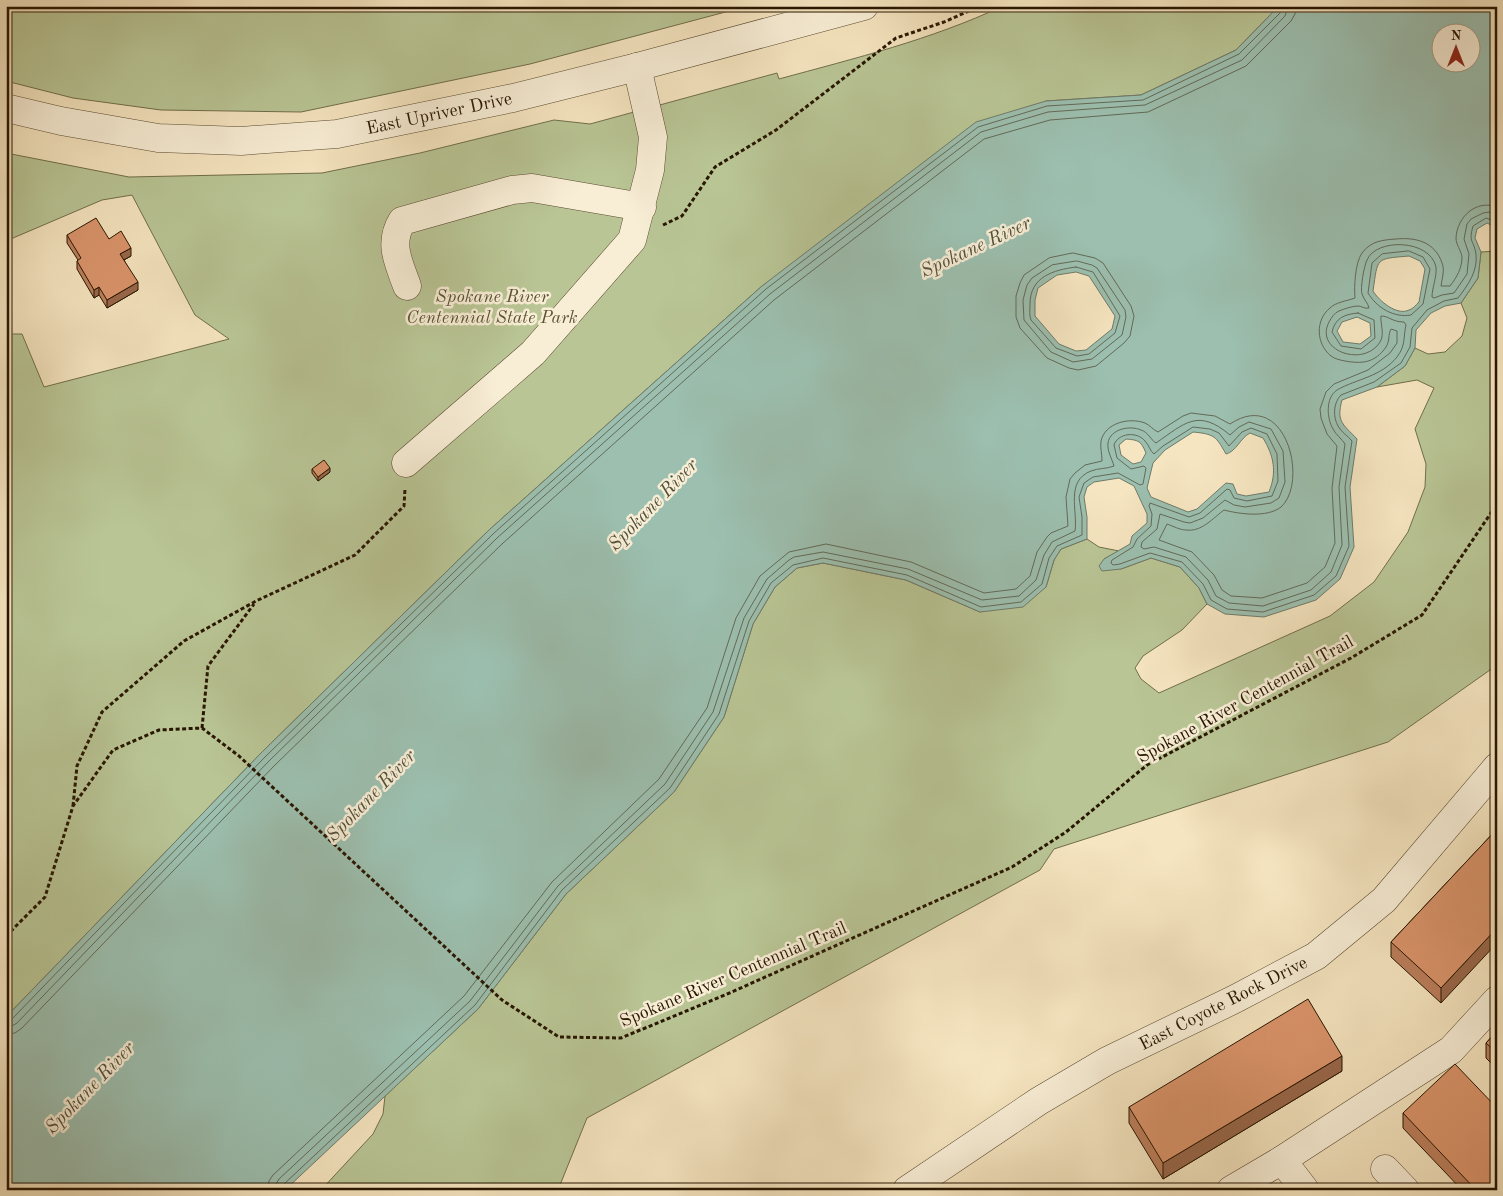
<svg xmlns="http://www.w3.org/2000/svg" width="1503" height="1196" viewBox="0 0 1503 1196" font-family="'Old Standard TT',serif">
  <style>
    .green { fill: #b9c595; stroke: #706e4a }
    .water { fill: #9cbfaf; stroke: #6e7b69; fill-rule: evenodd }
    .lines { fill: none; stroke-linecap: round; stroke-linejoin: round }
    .shore { stroke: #626a58; stroke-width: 1 }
    .minor-casing { stroke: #5b4a30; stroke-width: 29 }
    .path { stroke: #281600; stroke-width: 3; stroke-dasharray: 4 2.5; stroke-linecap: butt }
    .minor { stroke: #f8eed6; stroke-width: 28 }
    .wall { fill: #bb7f5c; stroke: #281600 }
    .shaded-wall { fill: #99684b; stroke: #281600 }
    .building { fill: #da946b; stroke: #281600 }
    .labels { text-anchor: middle; stroke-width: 5; stroke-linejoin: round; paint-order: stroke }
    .street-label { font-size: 18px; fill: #281600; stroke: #f8eed6 }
    .park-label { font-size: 18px; font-style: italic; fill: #5b5334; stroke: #f8eed6 }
    .water-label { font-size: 19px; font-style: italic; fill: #51513d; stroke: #f8eed6 }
  </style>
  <rect width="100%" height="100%" fill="#f5e5c0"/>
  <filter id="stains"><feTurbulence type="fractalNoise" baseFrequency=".004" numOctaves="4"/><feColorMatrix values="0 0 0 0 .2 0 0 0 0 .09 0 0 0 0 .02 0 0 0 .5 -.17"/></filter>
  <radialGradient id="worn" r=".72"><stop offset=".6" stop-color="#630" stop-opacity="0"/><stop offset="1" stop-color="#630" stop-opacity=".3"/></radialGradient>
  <!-- green -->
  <g class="green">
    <path d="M6 6H748L530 64 301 112 161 110 73 98 6 81Z"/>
    <path d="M1003 6H1279L1236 50 1141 95 1046 101 762 286 489 530 261 753 6 1017V334H22L44 387 229 339 195 315 132 195 102 200 6 241V153L129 177 322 173 420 153 554 120 590 124 777 73 779 79C856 58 930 40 1003 6Z"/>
    <path d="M1497 251V665L1388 742 1054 849 1040 870 587 1118 558 1190H321L373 1134 383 1114 385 1096 478 1009 566 894 674 792 724 717 753 624 775 587 797 568 823 563 906 580 980 612 1046 587 1054 560 1061 549 1087 539 1099 547 1119 551 1104 559 1121 569 1151 558 1180 567 1199 588 1207 604 1182 630 1143 656 1135 668 1141 679 1159 693 1330 616 1374 582 1408 532 1425 487 1426 464 1415 429 1434 388 1417 380 1377 387 1405 366 1415 348 1428 354 1445 352 1462 336 1467 318 1461 303 1478 278 1481 252Z"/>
  </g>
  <!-- water -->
  <path class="water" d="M1279 6H1497V228L1487 223 1477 229 1475 238 1481 252 1478 278 1461 303 1445 306 1431 313 1416 330 1415 348 1405 366 1377 387 1342 400C1336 422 1343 424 1357 439L1350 487 1354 547 1340 579 1316 600 1264 617 1225 614 1207 604 1199 588 1180 567 1151 558 1121 569 1102 571 1099 566 1104 559 1130 544 1132 536 1147 523V514L1134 486 1119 478 1094 482 1087 487 1084 497 1087 517V539L1061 549 1054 560 1046 587 1023 607 980 612 906 580 823 563 797 568 775 587 753 624 724 717 674 792 566 894 478 1009 285 1190H6V1017L261 753 489 530 762 286 976 122 1046 101 1141 95 1236 50ZM1440 32H1470V62H1440ZM1409 256 1420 261 1425 269 1419 302C1416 305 1413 309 1409 310 1397 316 1379 301 1373 291 1378 257 1375 259 1409 256ZM1076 272 1089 276 1115 316 1112 329 1086 350 1076 351 1059 344 1035 316V300L1038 288 1057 275ZM1357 317 1370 323 1371 336 1360 344 1343 342 1337 331 1342 322ZM1193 432C1214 434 1216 436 1226 454 1237 451 1240 438 1250 433L1263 438C1274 456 1277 472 1269 492L1246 496 1237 494 1233 484 1226 483 1197 509 1188 512 1151 497 1147 488 1153 463 1165 450ZM1126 439C1139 440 1141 441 1146 453L1141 462 1133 464 1121 455 1119 445Z"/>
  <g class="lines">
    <!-- shore -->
    <g class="shore">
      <path d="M1409 251 1423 257 1430 269 1423 304 1411 315C1394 318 1377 308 1368 293L1372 263 1382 254Z"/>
      <path d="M1073 253 1095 258 1103 263 1131 306 1134 316 1130 336 1124 343 1096 366 1078 370 1069 368 1047 358 1020 328 1016 317V296L1020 283 1024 275 1049 258Z"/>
      <path d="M1077 261 1092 265 1097 268 1125 310 1126 317 1122 335 1092 359 1073 362 1051 352 1024 320 1023 300 1027 285 1032 278 1052 265Z"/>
      <path d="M1076 267 1093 272 1120 316 1115 333 1089 354 1077 356 1056 348 1031 320C1029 315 1030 310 1030 304 1030 277 1053 270 1076 267Z"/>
      <path d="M1358 313 1374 320 1375 338 1361 349 1341 346 1332 332C1335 318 1345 314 1358 313Z"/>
      <path d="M6 1020 12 1019 265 757 493 534 766 289 978 127 1047 106 1143 100 1239 54 1281 12 1282 6"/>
      <path d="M6 1027 12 1026 17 1023 269 761 497 538 770 294 981 132 1048 112 1145 105 1242 60 1285 16 1288 6"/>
      <path d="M6 1034 15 1033 22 1028 274 766 502 544 774 300 984 139 1050 120 1148 112 1246 66 1291 21 1295 14 1296 6"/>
      <path d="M268 1190 269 1181 273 1175 464 996 552 882 659 779 707 708 736 618 760 576 789 552 826 544 911 562 984 593 1016 589 1030 576 1037 552 1047 537 1051 533 1068 526 1066 497 1070 479 1075 473 1085 465 1102 461C1102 454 1100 447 1101 441 1105 423 1129 417 1145 423 1150 425 1153 430 1158 432L1183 416 1191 413 1215 416 1230 424C1286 387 1309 482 1281 507 1267 518 1239 514 1224 510 1213 518 1202 532 1186 530 1180 530 1173 526 1167 524L1159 540 1192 552 1214 575 1222 590 1231 596 1262 598 1307 583 1325 567 1335 543 1332 488 1337 446 1327 434 1321 418 1320 409 1326 392 1334 384 1368 370 1390 353 1397 343V331L1391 329C1388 334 1390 341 1386 347 1375 363 1362 364 1345 361 1340 360 1335 359 1331 356 1316 344 1315 320 1330 308 1336 302 1347 301 1355 298 1354 287 1355 263 1362 253 1371 241 1382 240 1396 239 1416 237 1435 242 1442 263 1445 270 1442 278 1441 286H1450C1457 277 1462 268 1462 257 1461 250 1456 245 1456 238 1457 217 1476 199 1497 207"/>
      <path d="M275 1190 276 1184 279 1179 470 1001 558 886 665 784 713 712 744 618 767 579 789 560 794 557 823 552 908 569 982 600 1019 596 1036 580 1044 555 1052 542 1075 531C1078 511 1065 481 1091 471 1098 468 1107 469 1114 466 1112 459 1107 451 1108 443 1110 429 1130 425 1141 430 1148 432 1151 440 1156 443 1185 423 1198 408 1230 435L1239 427 1249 422 1271 429 1283 451 1285 482 1279 498 1271 503 1245 507 1234 505 1225 500 1203 518 1190 523 1184 522 1160 514 1157 529 1142 542 1141 547 1144 549 1154 547 1186 557 1208 580 1216 596 1229 603 1263 606 1311 590 1331 572 1342 545 1339 487 1345 444C1342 439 1336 435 1333 429 1327 419 1325 398 1337 390 1356 379 1381 377 1397 357 1406 345 1403 338 1406 325L1404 322C1392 322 1389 316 1381 316 1380 323 1385 334 1380 342 1364 368 1314 351 1329 322 1332 317 1334 313 1339 311 1344 309 1352 306 1358 306 1362 306 1364 309 1369 308 1368 303 1364 300 1362 294 1360 289 1364 266 1367 260 1376 238 1430 239 1436 267 1437 277 1432 288 1432 297L1434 298 1442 295 1454 293 1467 274 1469 254 1464 239 1467 224 1471 219 1483 213 1489 212 1497 215"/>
      <path d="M282 1190 284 1184 475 1005 562 890 670 788 719 714 749 621 771 583 793 565 823 558 907 575 981 607 1021 602 1042 584 1049 558 1057 546 1082 535V517L1079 497 1084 483 1093 477 1118 473 1140 485 1143 484 1146 468 1144 466 1131 469 1117 458 1114 445C1118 433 1137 431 1145 441 1149 445 1150 451 1154 454L1163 446 1193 427 1210 429 1219 433 1229 446 1242 432 1251 428 1267 434 1277 454 1278 481 1272 496 1247 501 1234 498 1230 490 1227 489 1200 513 1189 517 1150 503 1149 506 1152 514 1151 526 1137 539 1133 547 1112 560 1111 563 1113 565 1120 564 1150 553 1182 562 1203 584 1211 600 1227 609 1263 612 1314 595 1336 576 1349 546 1345 487 1352 441C1348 436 1341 432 1338 426 1333 417 1333 403 1341 395L1374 382 1401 363 1410 347 1412 328 1427 310 1444 301 1458 298C1468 285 1478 271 1476 254 1474 240 1468 243 1473 226L1486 218 1497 222"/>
    </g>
    <defs>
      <g id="minor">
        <path d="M6 108 61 121 158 138 241 141 337 134 513 98 637 67 864 6"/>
        <path d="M407 286C399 263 388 244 402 221L512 190 532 188 642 207"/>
        <path d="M406 463 533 353 632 240 650 170 653 137 637 67"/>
        <path d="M1385 1169 1405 1190"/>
        <path d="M907 1190 1039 1101 1107 1061 1235 999 1316 956 1384 900 1497 767"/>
        <path d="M1231 1190 1282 1160"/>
        <path d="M1305 1190 1282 1160 1451 1050 1497 1000"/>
      </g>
    </defs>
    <!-- minor casing -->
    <use href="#minor" class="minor-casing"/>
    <!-- path -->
    <g class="path">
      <path d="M663 225 682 216 715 167 776 130 896 38 944 22 980 6"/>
      <path d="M202 728 208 666 254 604"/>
      <path d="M73 806 77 766 102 712 184 641 256 601 355 555 404 506 405 489"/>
      <path d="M6 936 45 897 73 806 113 750 159 730 202 728 239 756 502 1000 559 1037 621 1038 725 995 1012 867 1066 832 1147 765 1351 658 1422 615 1497 504"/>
    </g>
    <!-- minor -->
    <use href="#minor" class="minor"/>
  </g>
  <!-- wall -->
  <g class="wall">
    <path d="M67 235 109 239 131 256 124 260 138 290 107 308 99 295 94 298 77 269V261L78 260 67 243Z"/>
    <path d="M312 469 330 472 318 481 312 473Z"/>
    <path d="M1497 829 1441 1003 1391 957V942Z"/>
    <path d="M1497 1031V1069L1486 1058V1043Z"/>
    <path d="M1342 1071 1163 1179 1129 1123V1107Z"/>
    <path d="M1403 1113 1497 1190H1462L1403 1128Z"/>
  </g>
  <!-- shaded-wall -->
  <g class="shaded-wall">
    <path d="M131 248V256L120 262V254Z"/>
    <path d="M138 282V290L107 308V300Z"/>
    <path d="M99 287V295L94 298V290Z"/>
    <path d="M330 468V472L318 481V477Z"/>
    <path d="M1497 928V943L1441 1003V988Z"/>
    <path d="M1342 1056V1071L1163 1179V1163Z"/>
  </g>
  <!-- building -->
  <g class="building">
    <path d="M96 218 109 239 121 231 131 248 120 254 138 282 107 300 99 287 94 290 77 261 81 258 67 235Z"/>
    <path d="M324 460 330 468 318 477 312 469Z"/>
    <path d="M1497 829V928L1441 988 1391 942Z"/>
    <path d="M1308 999 1342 1056 1163 1163 1129 1107Z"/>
    <path d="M1497 1031V1053L1486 1043Z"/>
    <path d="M1455 1064 1497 1108V1190H1476L1403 1113Z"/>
  </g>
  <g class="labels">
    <!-- street labels -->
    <g class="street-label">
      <text transform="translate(439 113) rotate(-12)" y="6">East Upriver Drive</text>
      <text transform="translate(1245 699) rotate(-29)" y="6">Spokane River Centennial Trail</text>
      <text transform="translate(733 974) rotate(-23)" y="6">Spokane River Centennial Trail</text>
      <text transform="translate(1223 1003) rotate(-27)" y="6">East Coyote Rock Drive</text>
    </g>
    <!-- park labels -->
    <g class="park-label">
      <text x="492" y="302">Spokane River<tspan x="492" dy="21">Centennial State Park</tspan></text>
    </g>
    <!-- water labels -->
    <g class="water-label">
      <text transform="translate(975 246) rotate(-25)" y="7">Spokane River</text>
      <text transform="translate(652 504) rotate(-46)" y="7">Spokane River</text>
      <text transform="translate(370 795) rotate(-46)" y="7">Spokane River</text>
      <text transform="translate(89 1087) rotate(-46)" y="7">Spokane River</text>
    </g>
  </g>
  <!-- margin -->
  <rect width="1503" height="1196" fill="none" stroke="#f5e5c0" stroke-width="25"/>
  <rect x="8" y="8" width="1488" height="1181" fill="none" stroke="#281600" stroke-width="2.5"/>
  <rect x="12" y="12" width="1478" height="1171" fill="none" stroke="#281600"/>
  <!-- north arrow -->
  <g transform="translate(1456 48)"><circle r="24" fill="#f8eed6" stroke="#a59880"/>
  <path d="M0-4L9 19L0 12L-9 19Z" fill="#8f2418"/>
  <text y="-8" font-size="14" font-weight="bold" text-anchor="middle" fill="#281600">N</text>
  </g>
  <rect width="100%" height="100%" filter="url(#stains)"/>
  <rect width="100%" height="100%" fill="url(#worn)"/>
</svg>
